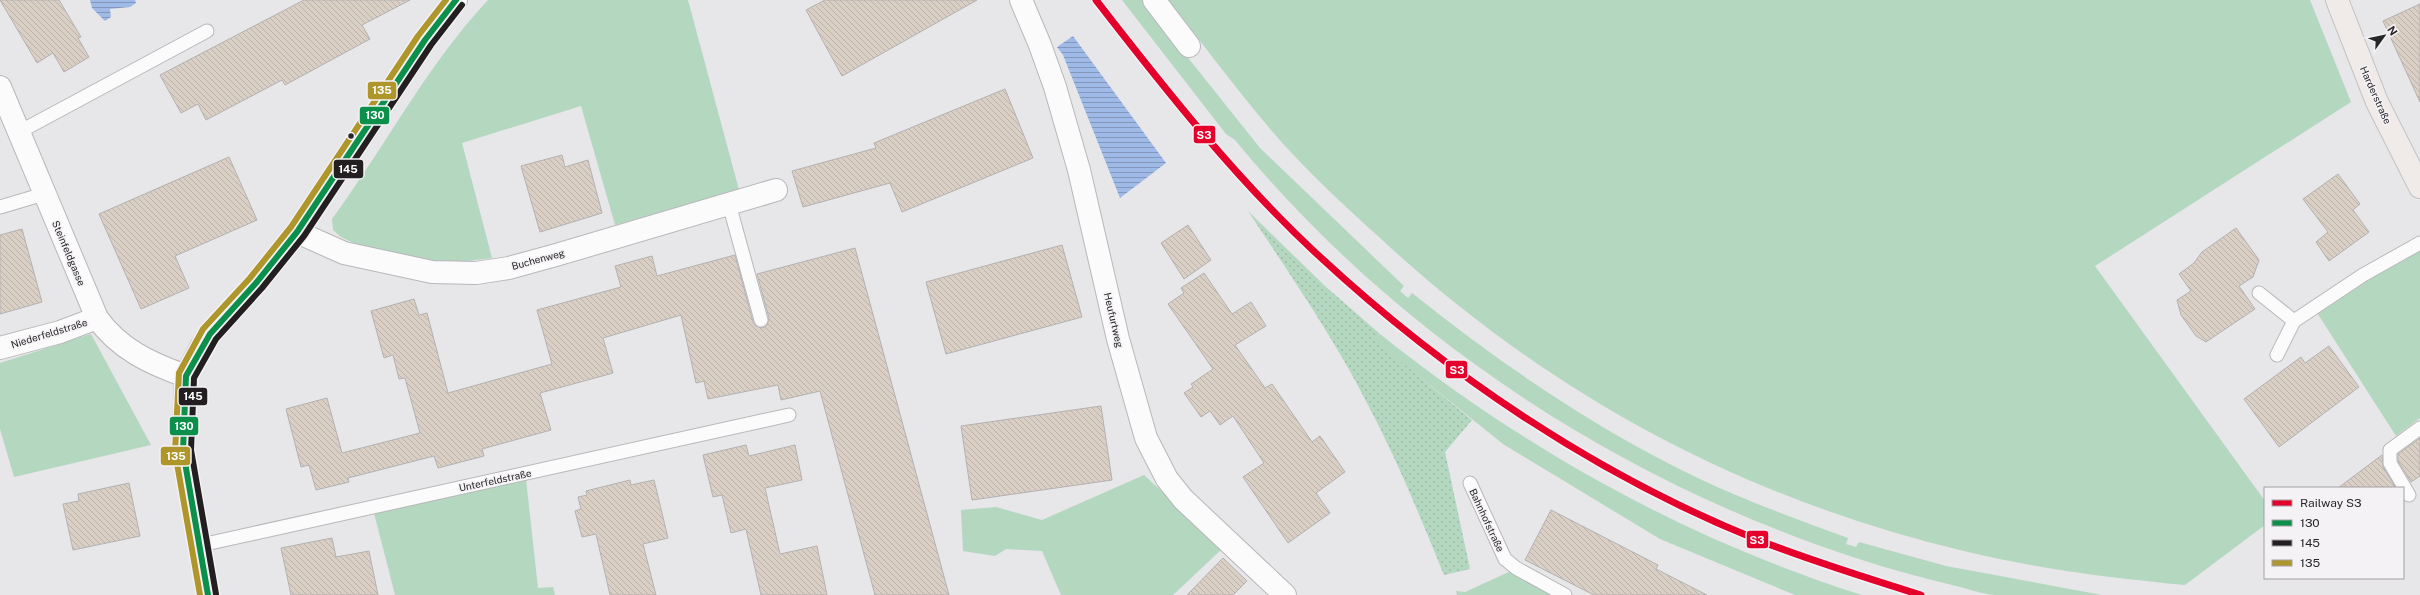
<svg xmlns="http://www.w3.org/2000/svg" width="2420" height="595" viewBox="0 0 2420 595" font-family="'Public Sans',sans-serif">
  <style>
    .grass { fill: #b4d7c0 }
    .park { fill: url(#park-dots) }
    .water { fill: url(#water-rules) }
    .building { fill: url(#building-back-hatch); stroke: #b3b1b2 }
    .lines { fill: none; stroke-linecap: round; stroke-linejoin: round }
    .lane-casing { stroke: #b8b7b9; stroke-width: 15 }
    .street-casing { stroke: #b8b7b9; stroke-width: 24 }
    .primary-casing { stroke: #c3c3c4; stroke-width: 24 }
    .lane { stroke: #fbfbfc; stroke-width: 13 }
    .street { stroke: #fbfbfc; stroke-width: 22 }
    .primary { stroke: #f0ebe9; stroke-width: 22 }
    .bus-1-casing { stroke: #f5f2f6; stroke-width: 9 }
    .bus-2-casing { stroke: #f5f2f6; stroke-width: 9 }
    .bus-3-casing { stroke: #f5f2f6; stroke-width: 9 }
    .bus-1 { stroke: #0b904b; stroke-width: 6 }
    .bus-2 { stroke: #231f20; stroke-width: 6 }
    .bus-3 { stroke: #ae962b; stroke-width: 6 }
    .rail-1-casing { stroke: #f5f2f6; stroke-width: 10 }
    .rail-1 { stroke: #e4002b; stroke-width: 7 }
    .bus-dot { fill: #272628; stroke: #f5f2f6; stroke-width: 1.5 }
    .labels { text-anchor: middle; stroke-width: 3; stroke-linejoin: round; paint-order: stroke }
    .street-label { font-size: 10px; fill: #272628; stroke: #f5f2f6 }
    .line-badge { stroke: #f5f2f6; stroke-width: 1.5 }
    .badge-label { font-size: 11px; text-anchor: middle; font-weight: bold; fill: #fff }
  </style>
  <defs>
    <pattern id="park-dots" width="8" height="8" patternUnits="userSpaceOnUse"><rect width="8" height="8" fill="#b4d7c0"/><path d="M2 2h.1M6 6h.1" fill="none" stroke="#9bb8a5" stroke-width="1.8" stroke-linecap="round"/></pattern>
    <pattern id="water-rules" width="6" height="5" patternUnits="userSpaceOnUse"><rect width="6" height="5" fill="#a0bae7"/><path d="M0 2.5h6" fill="none" stroke="#8297bb"/></pattern>
    <pattern id="building-back-hatch" width="6" height="6" patternUnits="userSpaceOnUse"><rect width="6" height="6" fill="#dacfc4"/><path d="M-1 5l2 2M0 0l6 6M5-1l2 2" fill="none" stroke="#bbb2a8"/></pattern>
  </defs>
  <rect width="100%" height="100%" fill="#e7e6e8"/>
  <!-- grass -->
  <g class="grass">
    <path d="M488 0H688L739 190 615 225 581 106 462 143 492 258 443 264 360 246 341 237 333 230 332 219C385 147 427 65 488 0Z"/>
    <path d="M1122 0H1142L1260 148 1404 286 1400 291 1408 298 1412 293C1502 365 1597 430 1702 480 1749 502 1799 520 1848 538L1846 544 1856 547 1859 542 1946 566 2102 595C2068 595 2031 595 1996 595 1981 594 1966 588 1952 585 1920 577 1889 569 1859 559 1620 482 1395 335 1235 140L1226 134Z"/>
    <path d="M1168 0H2310L2351 102 2095 266 2265 501V525L2185 585C2112 578 2039 569 1968 552 1748 500 1559 400 1392 249 1356 216 1319 183 1286 147 1244 100 1207 49 1168 0Z"/>
    <path d="M2420 250V418L2396 436 2314 308Z"/>
    <path d="M91 334 151 445 14 477 0 429V363Z"/>
    <path d="M1380 334C1524 449 1685 539 1862 595H1795L1660 539 1503 444 1374 340Z"/>
    <path d="M1144 475 1223 548 1173 595H1061L1042 551 1006 549 995 556 963 551 961 510 996 507 1042 520Z"/>
    <path d="M526 479 538 588 553 587 555 595H395L374 513Z"/>
    <path d="M1511 571 1554 595H1457L1456 591 1465 592Z"/>
  </g>
  <!-- park -->
  <path class="park" d="M1248 211 1326 287 1380 334 1375 340 1472 420 1445 452 1470 569 1444 575C1420 516 1396 457 1366 401 1332 335 1289 273 1248 211Z"/>
  <!-- water -->
  <g class="water">
    <path d="M90 0H135L136 3 130 7 110 9 111 17 105 21 92 8Z"/>
    <path d="M1073 36 1166 163 1120 198 1063 55 1057 47Z"/>
  </g>
  <!-- building -->
  <g class="building">
    <path d="M0 0H59L81 37 78 38 89 57 64 72 53 53 37 63Z"/>
    <path d="M304 0H410L362 25 370 39 285 85 282 80 206 120 198 104 181 113 160 75Z"/>
    <path d="M825 0H977L842 76 806 10Z"/>
    <path d="M2420 4V102L2383 21Z"/>
    <path d="M1005 89 1033 158 902 212 890 183 803 207 792 171 876 148 874 143Z"/>
    <path d="M562 155 565 167 588 160 602 213 540 232 521 166Z"/>
    <path d="M229 157 257 220 175 256 189 288 141 309 99 214Z"/>
    <path d="M2338 174 2360 204 2353 210 2369 232 2329 261 2316 242 2328 232 2303 199Z"/>
    <path d="M1188 225 1211 260 1184 279 1161 243Z"/>
    <path d="M2236 228 2259 260 2253 277 2239 286 2255 309 2206 342 2196 336 2181 315 2177 300 2191 291 2179 274 2194 263 2202 252Z"/>
    <path d="M22 229 42 302 0 314V235Z"/>
    <path d="M1062 245 1082 317 946 354 926 282Z"/>
    <path d="M855 248 949 595H875L820 391 781 400 778 385 708 399 704 381 696 383 681 315 603 338 613 373 540 393 551 430 482 449 484 456 438 468 434 456 348 478 349 482 316 490 309 465 301 467 286 409 327 398 342 453 420 433 405 378 399 379 393 355 384 358 371 311 414 299 419 315 427 313 448 393 552 364 537 310 621 287 615 266 652 256 657 276 735 255 753 322 756 326 763 328 767 325 769 318 757 274Z"/>
    <path d="M1204 273 1232 314 1251 302 1266 326 1235 345 1265 388 1272 384 1312 442 1320 436 1345 472 1316 493 1330 513 1288 543 1243 477 1264 463 1233 416 1220 425 1210 411 1201 417 1184 393 1193 387 1191 384 1213 369 1168 304 1184 293 1181 288Z"/>
    <path d="M2329 346 2359 387 2279 447 2244 399 2301 357 2305 363Z"/>
    <path d="M1101 406 1112 480 972 500 961 426Z"/>
    <path d="M2420 438V476L2411 482 2398 461V454Z"/>
    <path d="M746 445 749 456 795 445 802 480 765 488 780 554 817 546 827 595H761L746 529 731 533 722 495 713 497 703 455Z"/>
    <path d="M2382 455 2383 467 2396 488H2338Z"/>
    <path d="M630 480 631 485 654 480 668 538 643 544 656 595H610L596 534 582 537 575 511 581 509 578 497 587 495 586 491Z"/>
    <path d="M129 483 140 536 73 550 63 504 79 501 78 494Z"/>
    <path d="M1551 510 1658 565 1656 569 1707 595H1594L1525 560Z"/>
    <path d="M332 538 336 557 369 551 378 595H291L281 548Z"/>
    <path d="M1223 558 1247 581 1233 595H1187Z"/>
  </g>
  <g class="lines">
    <defs>
      <g id="lane">
        <path d="M19 132 207 31"/>
        <path d="M729 204 761 320"/>
        <path d="M0 207 44 194"/>
        <path d="M2259 293 2294 321 2277 355"/>
        <path d="M2294 321 2363 275 2420 243"/>
        <path d="M1470 483 1505 559 1516 568 1565 595"/>
        <path d="M2409 495 2390 463V450L2420 428"/>
        <path d="M201 545 789 415"/>
      </g>
      <g id="street">
        <path d="M1021 0 1040 45 1055 87 1079 170 1118 339 1146 438 1167 479 1183 499 1285 595"/>
        <path d="M1154 0 1189 46"/>
        <path d="M0 87 97 318C119 349 151 364 186 376"/>
        <path d="M297 232 344 253 432 272 476 273 509 268 556 255 776 190"/>
        <path d="M0 348 60 332 97 318"/>
        <path d="M208 595 183 451 186 376 201 347 210 334 256 283 297 232 425 40 456 0"/>
      </g>
      <path id="primary" d="M2337 0 2377 102 2420 187"/>
    </defs>
    <!-- lane casing -->
    <use href="#lane" class="lane-casing"/>
    <!-- street casing -->
    <use href="#street" class="street-casing"/>
    <!-- primary casing -->
    <use href="#primary" class="primary-casing"/>
    <!-- lane -->
    <use href="#lane" class="lane"/>
    <!-- street -->
    <use href="#street" class="street"/>
    <!-- primary -->
    <use href="#primary" class="primary"/>
    <defs>
      <path id="bus-1" d="M208 595 183 451 186 376 210 334 256 283 297 232 425 40 456 0"/>
      <path id="bus-2" d="M216 594 191 450 194 378 216 339 262 288 304 236 431 45 462 5"/>
      <path id="bus-3" d="M200 595 175 452 179 373 203 329 250 278 291 227 418 36 446 0"/>
    </defs>
    <!-- bus-1 casing -->
    <use href="#bus-1" class="bus-1-casing"/>
    <!-- bus-2 casing -->
    <use href="#bus-2" class="bus-2-casing"/>
    <!-- bus-3 casing -->
    <use href="#bus-3" class="bus-3-casing"/>
    <!-- bus-1 -->
    <use href="#bus-1" class="bus-1"/>
    <!-- bus-2 -->
    <use href="#bus-2" class="bus-2"/>
    <!-- bus-3 -->
    <use href="#bus-3" class="bus-3"/>
    <defs>
      <path id="rail-1" d="M1096 0C1165 89 1236 179 1318 255 1446 374 1596 475 1758 540 1812 561 1866 578 1921 595"/>
    </defs>
    <!-- rail-1 casing -->
    <use href="#rail-1" class="rail-1-casing"/>
    <!-- rail-1 -->
    <use href="#rail-1" class="rail-1"/>
  </g>
  <!-- markers -->
  <circle class="bus-dot" cx="351" cy="136" r="3.5"/>
  <g class="labels">
    <!-- street labels -->
    <g class="street-label">
      <text transform="translate(2376 95) rotate(66)" y="4">Harderstraße</text>
      <text transform="translate(69 253) rotate(67)" y="4">Steinfeldgasse</text>
      <text transform="translate(538 259) rotate(-15)" y="4">Buchenweg</text>
      <text transform="translate(1114 320) rotate(77)" y="4">Heufurtweg</text>
      <text transform="translate(49 333) rotate(-17)" y="4">Niederfeldstraße</text>
      <text transform="translate(495 480) rotate(-12)" y="4">Unterfeldstraße</text>
      <text transform="translate(1487 520) rotate(65)" y="4">Bahnhofstraße</text>
    </g>
  </g>
  <g class="line-badge">
    <rect x="367" y="81" width="30" height="19" rx="4" fill="#ae962b"/>
    <rect x="359" y="106" width="31" height="19" rx="4" fill="#0b904b"/>
    <rect x="1193" y="125" width="23" height="19" rx="4" fill="#e4002b"/>
    <rect x="333" y="159" width="31" height="20" rx="4" fill="#231f20"/>
    <rect x="1445" y="360" width="23" height="19" rx="4" fill="#e4002b"/>
    <rect x="178" y="387" width="30" height="19" rx="4" fill="#231f20"/>
    <rect x="169" y="416" width="30" height="20" rx="4" fill="#0b904b"/>
    <rect x="160" y="446" width="31" height="20" rx="4" fill="#ae962b"/>
    <rect x="1746" y="530" width="23" height="19" rx="4" fill="#e4002b"/>
  </g>
  <g class="badge-label">
    <text x="382" y="94">135</text>
    <text x="375" y="119">130</text>
    <text x="1204" y="139">S3</text>
    <text x="348" y="173">145</text>
    <text x="1457" y="374">S3</text>
    <text x="193" y="400">145</text>
    <text x="184" y="430">130</text>
    <text x="176" y="460">135</text>
    <text x="1757" y="544">S3</text>
  </g>
  <!-- legend -->
  <rect x="2264" y="487" width="140" height="92" fill="#f5f2f6" stroke="#a3a0a4"/>
  <rect x="2272" y="500" width="20" height="6" fill="#e4002b" stroke="#a3a0a4"/>
  <text x="2300" y="507" font-size="12" fill="#272628">Railway S3</text>
  <rect x="2272" y="520" width="20" height="6" fill="#0b904b" stroke="#a3a0a4"/>
  <text x="2300" y="527" font-size="12" fill="#272628">130</text>
  <rect x="2272" y="540" width="20" height="6" fill="#231f20" stroke="#a3a0a4"/>
  <text x="2300" y="547" font-size="12" fill="#272628">145</text>
  <rect x="2272" y="560" width="20" height="6" fill="#ae962b" stroke="#a3a0a4"/>
  <text x="2300" y="567" font-size="12" fill="#272628">135</text>
  <!-- north arrow -->
  <g transform="translate(2384 36) rotate(57)" stroke="#f5f2f6" stroke-width="3" paint-order="stroke">
  <path d="M0-3L7 15L0 10L-7 15Z" fill="#272628"/>
  <text y="-6" font-size="11" font-weight="bold" text-anchor="middle" fill="#272628">N</text>
  </g>
</svg>
